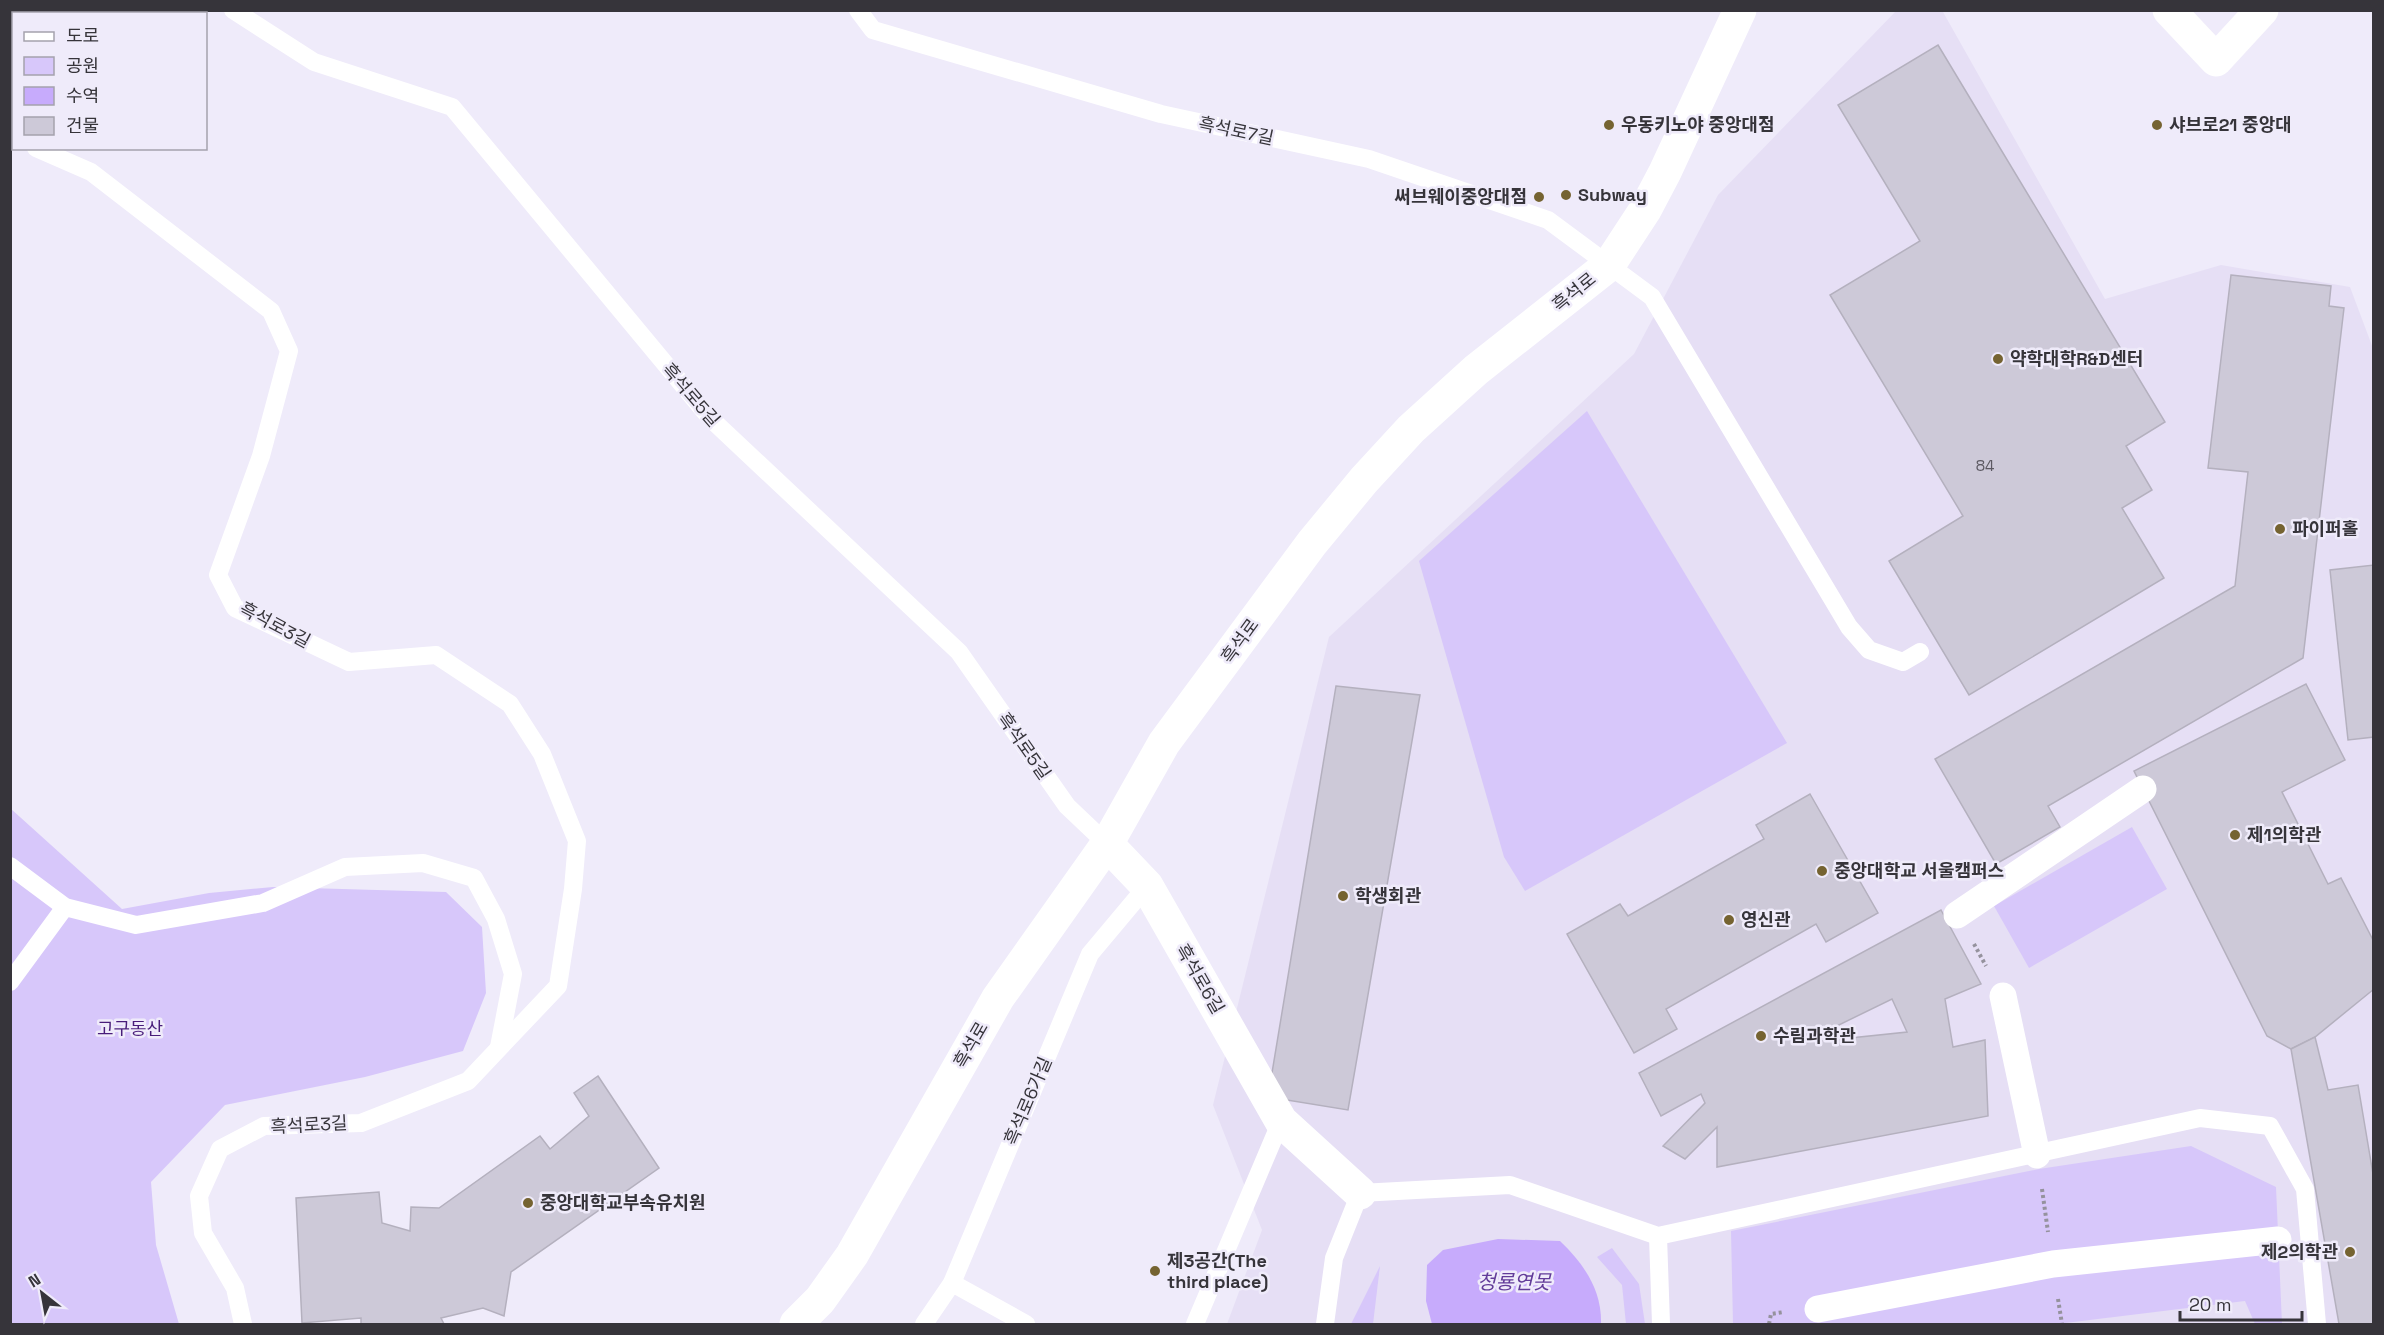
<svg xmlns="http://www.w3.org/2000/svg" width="2384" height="1335" viewBox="0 0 2384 1335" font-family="'Space Grotesk','Noto Sans KR',sans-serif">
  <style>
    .built { fill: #e6dff5 }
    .green { fill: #d7c7fa }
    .water { fill: #c7abfc }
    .building { fill: #cdc9d8; stroke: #b4b0be; stroke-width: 1.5; fill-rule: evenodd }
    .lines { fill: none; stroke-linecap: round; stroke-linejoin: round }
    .path { stroke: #95929d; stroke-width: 4; stroke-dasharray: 3 3; stroke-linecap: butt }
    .service { stroke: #fff; stroke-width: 18 }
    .pedestrian { stroke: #fff; stroke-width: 27 }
    .minor { stroke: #fff; stroke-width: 33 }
    .tertiary { stroke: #fff; stroke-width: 33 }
    .poi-dot { fill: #756331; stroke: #efebfa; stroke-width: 2 }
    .labels { text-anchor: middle; stroke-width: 5; stroke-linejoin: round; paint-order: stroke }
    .number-label { font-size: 15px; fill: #5c5962 }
    .poi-label { font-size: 18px; font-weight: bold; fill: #36343a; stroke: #efebfa; text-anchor: start }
    .street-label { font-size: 18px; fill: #36343a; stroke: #efebfa }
    .park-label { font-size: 18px; fill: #481d7a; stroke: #efebfa }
    .water-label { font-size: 20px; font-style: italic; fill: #623c99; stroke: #efebfa }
  </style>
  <rect width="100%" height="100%" fill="#efebfa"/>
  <!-- built -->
  <path class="built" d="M1933 10 1943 12 2105 299 2221 265 2350 287 2374 351 2373 1324H1227L1262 1230 1213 1105 1329 637 1634 354 1718 195 1896 11Z"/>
  <!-- green -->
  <g class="green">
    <path d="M1587 411 1787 743 1525 891 1504 857 1419 561Z"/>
    <path d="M10 808 122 909 209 893 273 887 446 892 482 927 486 993 463 1051 365 1077 225 1105 151 1182 156 1245 179 1324H11Z"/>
    <path d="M2132 827 2167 889 2029 968 1994 906Z"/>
    <path d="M2191 1146 2276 1187 2282 1324H2255L2245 1301 2057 1324H1733L1731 1231 2039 1169Z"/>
    <path d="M1612 1248 1639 1284 1645 1324H1626L1622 1285 1597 1257Z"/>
    <path d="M1380 1266 1373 1324H1351Z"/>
  </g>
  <!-- water -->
  <path class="water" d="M1498 1239 1560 1241C1584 1264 1602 1290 1601 1324H1432L1426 1301 1427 1265 1443 1250Z"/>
  <!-- building -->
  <g class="building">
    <path d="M1938 45 2165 422 2126 446 2152 490 2122 508 2164 578 1969 695 1889 561 1963 516 1830 295 1920 241 1838 105Z"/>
    <path d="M2231 275 2331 286 2329 306 2344 308 2303 658 2048 806 2060 827 1996 864 1935 759 2235 586 2248 472 2208 468Z"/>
    <path d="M2374 565V737L2348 740 2330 570Z"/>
    <path d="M2306 684 2345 760 2282 792 2328 884 2341 878 2374 942V989L2315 1037 2291 1049 2267 1036 2134 771Z"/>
    <path d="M1336 686 1420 695 1348 1110 1268 1097Z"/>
    <path d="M1810 794 1878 913 1826 942 1816 924 1666 1009 1677 1029 1634 1053 1567 934 1620 904 1628 916 1764 839 1756 825Z"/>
    <path d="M1941 910 1981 984 1945 999 1953 1047 1985 1040 1988 1116 1717 1167V1127L1685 1159 1663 1146 1705 1103 1701 1094 1661 1116 1639 1073ZM1892 999 1907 1032 1802 1043Z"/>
    <path d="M2315 1037 2328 1090 2358 1085 2374 1180V1324H2339L2291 1049Z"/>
    <path d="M598 1076 659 1168 511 1272 504 1316 483 1308 441 1318 444 1324H361V1318L302 1323 296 1198 379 1192 382 1223 410 1231 411 1207 439 1208 540 1136 550 1149 589 1116 574 1093Z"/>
  </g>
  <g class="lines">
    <!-- path -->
    <g class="path">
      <path d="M1974 944 1986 966"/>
      <path d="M2042 1189 2048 1232"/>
      <path d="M2058 1299 2062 1324"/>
      <path d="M1769 1324 1771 1314 1784 1312"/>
    </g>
    <!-- service -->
    <g class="service">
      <path d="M233 10 314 62 452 107 711 419 959 652 1067 806 1107 844"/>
      <path d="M858 10 873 30 1161 114 1369 159 1548 220 1652 297 1849 627 1869 650 1903 662 1920 652"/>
      <path d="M10 127 14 130"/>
      <path d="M36 148 91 172 271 311 289 351 261 456 218 575 235 608 349 662 436 655 510 704 542 754 577 841 573 889 558 986 468 1081 361 1123 264 1126 220 1149 199 1196 203 1233 235 1288 243 1324"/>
      <path d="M10 866 65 907 136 925 263 903 345 867 423 863 474 878 496 919 513 974 499 1047"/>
      <path d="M10 982 65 907"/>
      <path d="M1658 1236 1661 1324"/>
      <path d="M952 1283 1026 1324"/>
      <path d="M924 1324 952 1283 1090 954 1147 886"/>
      <path d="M1195 1324 1281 1121"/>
      <path d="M1325 1324 1334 1258 1360 1193 1510 1185 1658 1236 2200 1118 2270 1126 2305 1189 2317 1324"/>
    </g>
    <!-- pedestrian -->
    <g class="pedestrian">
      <path d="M1957 915 2143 789"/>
      <path d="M2003 996 2037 1155"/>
      <path d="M1818 1309 2053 1264 2278 1240"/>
    </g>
    <!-- minor -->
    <g class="minor">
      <path d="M2169 10 2216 60 2262 10"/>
      <path d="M1107 844 1147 886 1281 1121 1360 1193"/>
    </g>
    <!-- tertiary -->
    <path class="tertiary" d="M796 1324 820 1300 852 1255 998 998 1107 844 1164 743 1312 543 1364 480 1411 429 1476 370 1609 265 1645 210 1665 172 1740 10"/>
  </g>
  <!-- markers -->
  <g class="poi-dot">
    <circle cx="1609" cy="125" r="6"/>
    <circle cx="2157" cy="125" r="6"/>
    <circle cx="1566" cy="195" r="6"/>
    <circle cx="1539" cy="197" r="6"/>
    <circle cx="1998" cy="359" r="6"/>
    <circle cx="2280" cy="529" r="6"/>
    <circle cx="2235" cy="835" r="6"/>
    <circle cx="1822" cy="871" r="6"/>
    <circle cx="1343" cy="896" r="6"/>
    <circle cx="1729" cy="920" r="6"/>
    <circle cx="1761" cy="1036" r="6"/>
    <circle cx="528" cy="1203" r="6"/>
    <circle cx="2350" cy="1252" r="6"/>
    <circle cx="1155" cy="1271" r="6"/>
  </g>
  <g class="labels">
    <!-- number labels -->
    <g class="number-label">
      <text x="1985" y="471">84</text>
    </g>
    <!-- poi labels -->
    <g class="poi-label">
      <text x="1621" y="131">우동키노야 중앙대점</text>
      <text x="2169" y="131">샤브로21 중앙대</text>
      <text x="1578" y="201">Subway</text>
      <text x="1527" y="203" text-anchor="end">써브웨이중앙대점</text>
      <text x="2010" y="365">약학대학R&amp;D센터</text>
      <text x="2292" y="535">파이퍼홀</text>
      <text x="2247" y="841">제1의학관</text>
      <text x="1834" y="877">중앙대학교 서울캠퍼스</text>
      <text x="1355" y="902">학생회관</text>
      <text x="1741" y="926">영신관</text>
      <text x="1773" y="1042">수림과학관</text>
      <text x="540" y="1209">중앙대학교부속유치원</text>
      <text x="2338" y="1258" text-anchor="end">제2의학관</text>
      <text x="1167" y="1267">제3공간(The<tspan x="1167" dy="21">third place)</tspan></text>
    </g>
    <!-- street labels -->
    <g class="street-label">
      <text transform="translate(1236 131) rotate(12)" y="6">흑석로7길</text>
      <text transform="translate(1574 292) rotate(-39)" y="6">흑석로</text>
      <text transform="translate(691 395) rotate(49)" y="6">흑석로5길</text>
      <text transform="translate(275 625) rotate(28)" y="6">흑석로3길</text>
      <text transform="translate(1240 641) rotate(-54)" y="6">흑석로</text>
      <text transform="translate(1024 746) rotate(55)" y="6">흑석로5길</text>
      <text transform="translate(1200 979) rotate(60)" y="6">흑석로6길</text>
      <text transform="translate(971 1045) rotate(-60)" y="6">흑석로</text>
      <text transform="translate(1028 1101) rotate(-67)" y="6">흑석로6가길</text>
      <text transform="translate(309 1125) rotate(-3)" y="6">흑석로3길</text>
    </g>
    <!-- park labels -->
    <g class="park-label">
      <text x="130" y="1035">고구동산</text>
    </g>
    <!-- water labels -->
    <g class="water-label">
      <text x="1514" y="1289">청룡연못</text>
    </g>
  </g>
  <!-- border -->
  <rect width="2384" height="1335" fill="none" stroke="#36343a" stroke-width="24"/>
  <!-- legend -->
  <rect x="12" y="12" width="195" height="138" fill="#efebfa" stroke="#a5a2ad" stroke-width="1.5"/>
  <rect x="24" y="32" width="30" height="9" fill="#ffffff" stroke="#a5a2ad" stroke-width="1.5"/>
  <text x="66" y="42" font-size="18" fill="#36343a">도로</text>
  <rect x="24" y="57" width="30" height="18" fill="#d7c7fa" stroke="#a5a2ad" stroke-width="1.5"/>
  <text x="66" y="72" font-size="18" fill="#36343a">공원</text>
  <rect x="24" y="87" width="30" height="18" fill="#c7abfc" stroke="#a5a2ad" stroke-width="1.5"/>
  <text x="66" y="102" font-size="18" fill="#36343a">수역</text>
  <rect x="24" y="117" width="30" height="18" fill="#cdc9d8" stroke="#a5a2ad" stroke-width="1.5"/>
  <text x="66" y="132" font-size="18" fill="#36343a">건물</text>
  <!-- north arrow -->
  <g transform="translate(42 1293) rotate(329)" stroke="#efebfa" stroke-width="4.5" paint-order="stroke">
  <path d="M0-4.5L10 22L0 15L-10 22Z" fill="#36343a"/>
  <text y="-9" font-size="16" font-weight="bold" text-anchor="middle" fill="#36343a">N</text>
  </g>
  <!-- scale -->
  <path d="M2180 1311v9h122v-9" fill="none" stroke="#36343a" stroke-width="3"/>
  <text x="2189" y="1311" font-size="18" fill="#36343a" stroke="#efebfa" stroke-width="4.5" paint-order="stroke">20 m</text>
</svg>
